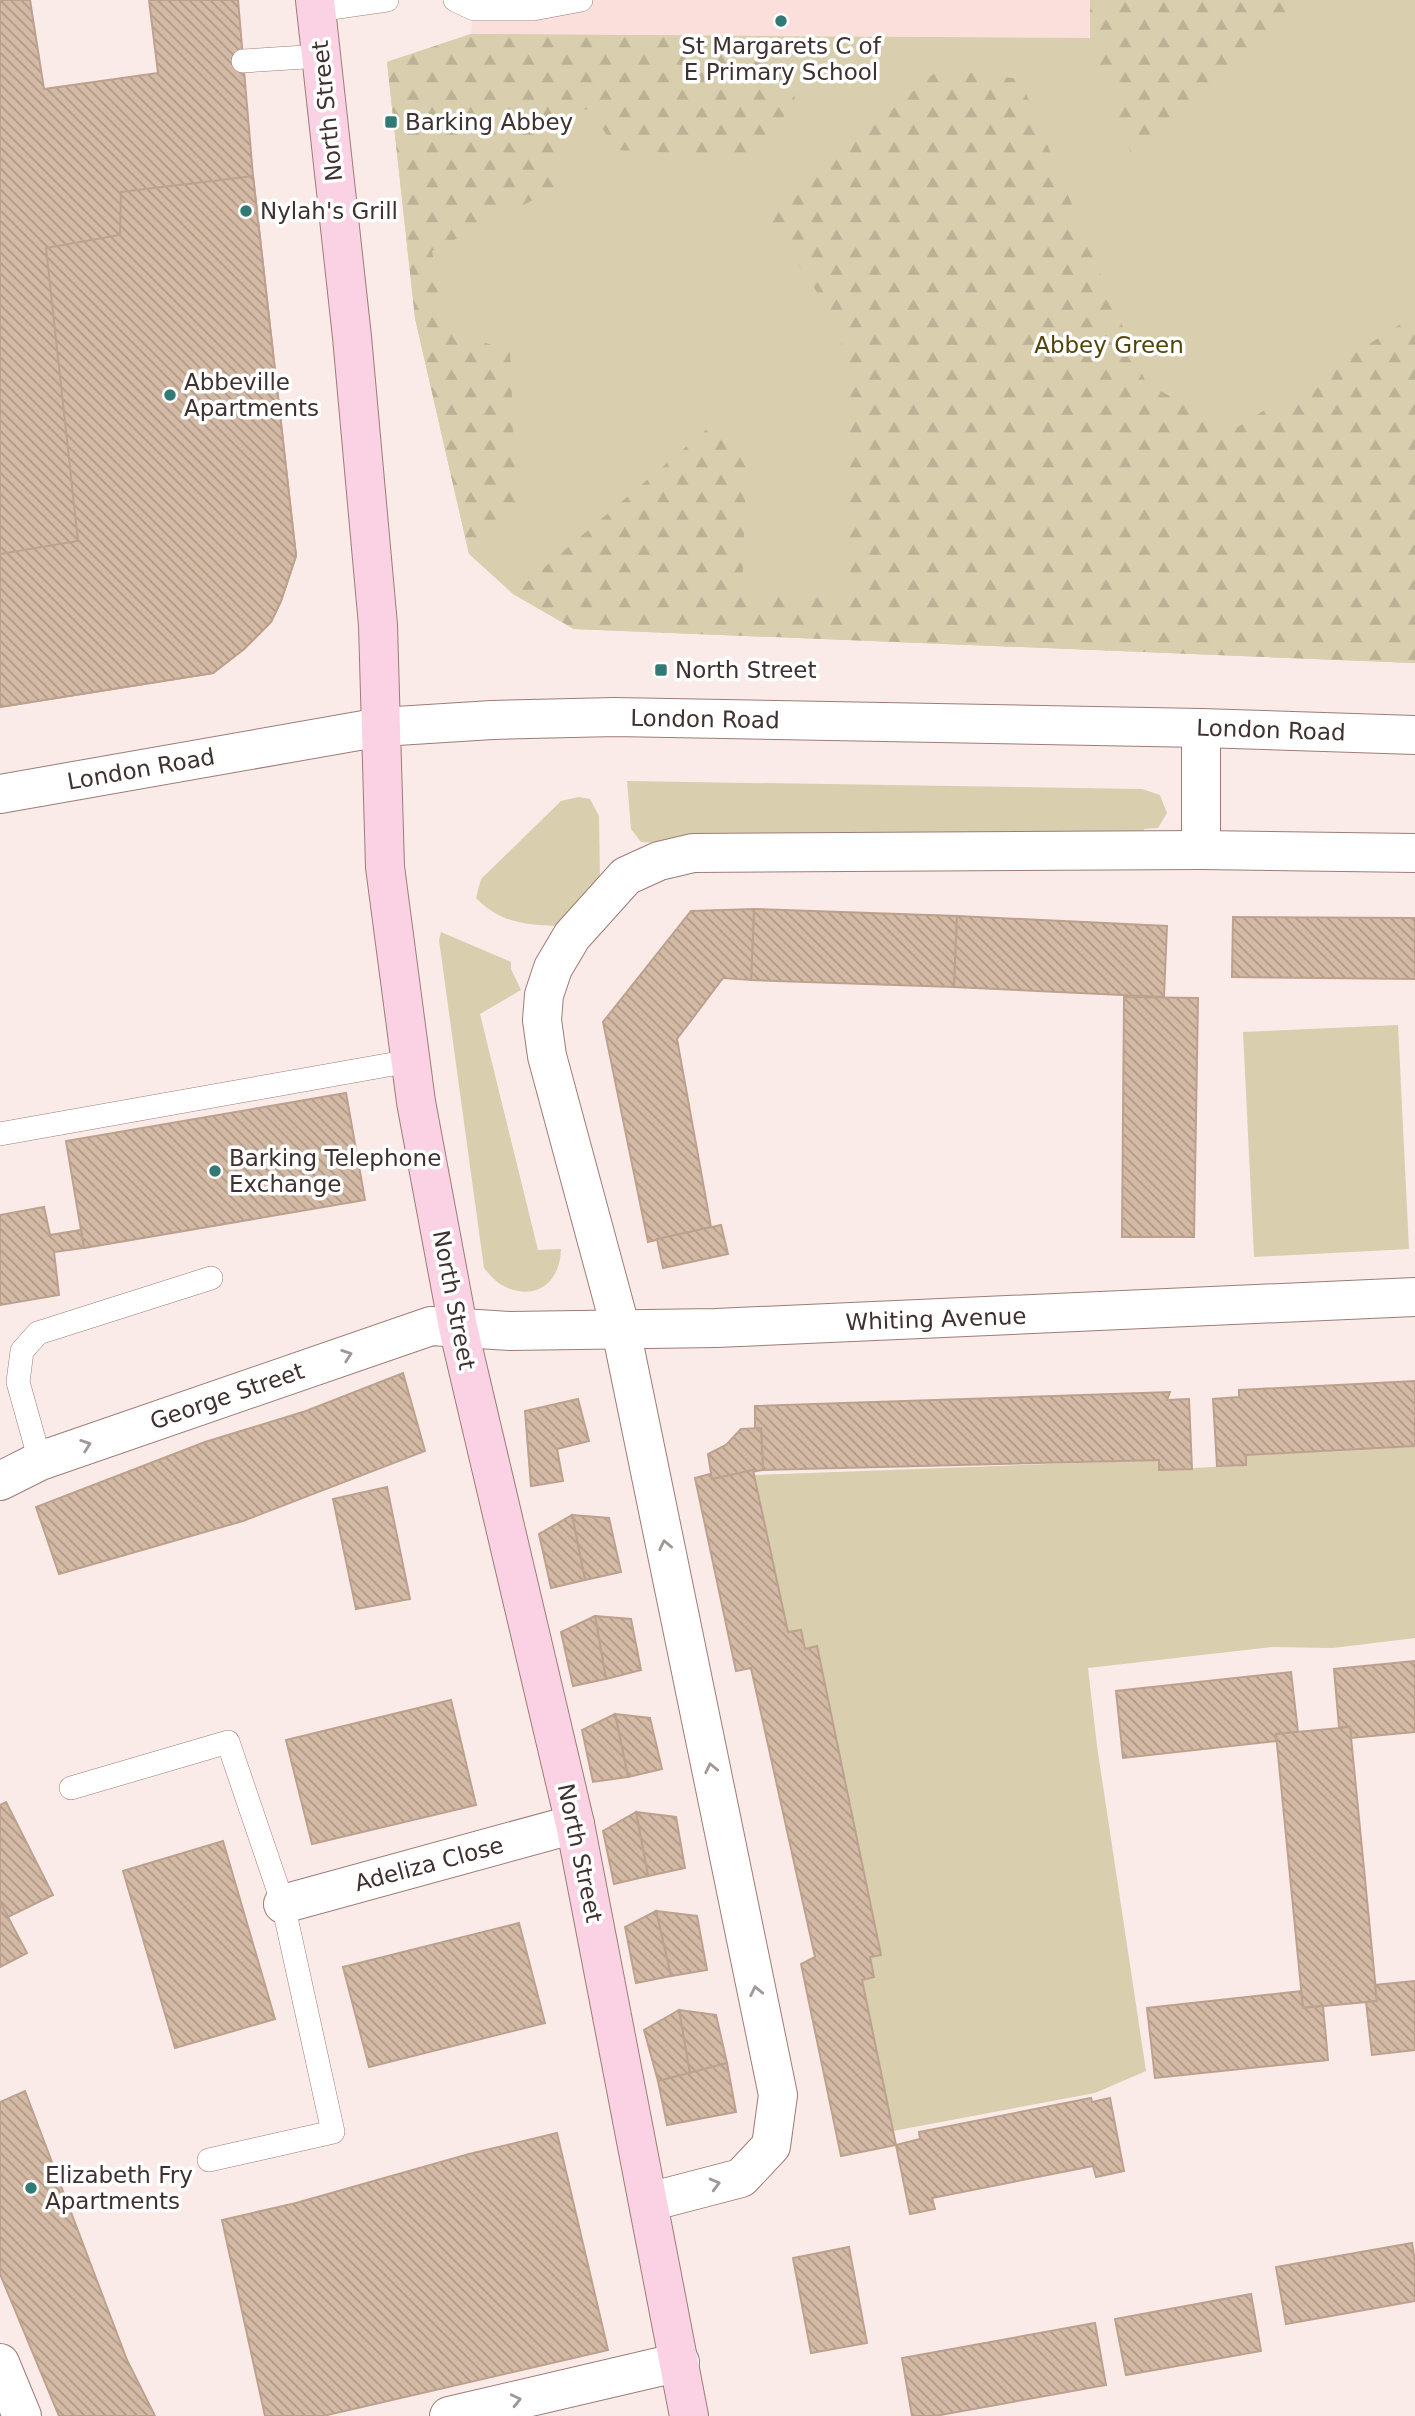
<svg xmlns="http://www.w3.org/2000/svg" width="1415" height="2416" viewBox="0 0 1415 2416" font-family="'DejaVu Sans',sans-serif">
  <style>
    .built { fill: #fbdfdb }
    .green { fill: #d9cead }
    .forest { fill: url(#forest-firs) }
    .building { fill: url(#building-back-hatch); stroke: #bca28e; stroke-width: 2 }
    .lines { fill: none; stroke-linecap: round; stroke-linejoin: round }
    .lane-casing { stroke: #9d7c77; stroke-width: 24 }
    .street-casing { stroke: #9d7c77; stroke-width: 40 }
    .secondary-casing { stroke: #9d7c77; stroke-width: 40 }
    .lane { stroke: #fff; stroke-width: 23 }
    .street { stroke: #fff; stroke-width: 38 }
    .secondary { stroke: #fbd2e3; stroke-width: 38 }
    .oneway { stroke: #9f9897 }
    .poi-dot { fill: #327a76; stroke: #fff; stroke-width: 2.5 }
    .labels { text-anchor: middle; stroke-width: 7; stroke-linejoin: round; paint-order: stroke }
    .poi-label { font-size: 23px; fill: #3f312f; stroke: #fff; text-anchor: start }
    .street-label { font-size: 23px; fill: #3f312f; stroke: #fff }
    .park-label { font-size: 23px; fill: #52440d; stroke: #fff }
  </style>
  <defs>
    <pattern id="forest-firs" width="22" height="20" patternUnits="userSpaceOnUse" patternTransform="scale(1.75)"><rect width="22" height="20" fill="#d9cead"/><path d="M5 1l3.5 6h-7zM16 11l3.5 6h-7z" fill="#bbb195"/></pattern>
    <pattern id="building-back-hatch" width="6" height="6" patternUnits="userSpaceOnUse" patternTransform="scale(1.75)"><rect width="6" height="6" fill="#d4baa5"/><path d="M-1 5l2 2M0 0l6 6M5-1l2 2" fill="none" stroke="#ad9887"/></pattern>
  </defs>
  <rect width="100%" height="100%" fill="#faebe8"/>
  <!-- built -->
  <path class="built" d="M475 0H1090L1091 38 471 34Z"/>
  <!-- green -->
  <g class="green">
    <path d="M1090 0H1415V663L574 629 513 594 469 554 415 318 387 62 471 34 1090 38Z"/>
    <path d="M627 781 1142 789 1160 795 1167 813 1158 828 1144 829V842L676 837 657 843 641 842 631 829Z"/>
    <path d="M579 797 590 799 599 816 600 881 559 926C526 925 500 923 476 898L481 879 561 801Z"/>
    <path d="M441 932 511 962V969L521 990 480 1014 538 1250 561 1249C560 1285 533 1303 500 1284 494 1280 488 1273 484 1268L439 940Z"/>
    <path d="M1398 1025 1409 1249 1254 1257 1243 1032Z"/>
    <path d="M1415 1446V1638L1333 1648 1273 1647 1088 1668 1097 1746 1146 2071 1095 2093 893 2131 862 1980 874 1977 870 1957 881 1955 817 1647 805 1649 800 1630 788 1632 755 1475 1159 1460V1470L1246 1465V1455Z"/>
  </g>
  <!-- forest -->
  <g class="forest">
    <path d="M1090 0H1312L1131 154 1091 38Z"/>
    <path d="M471 34 782 36 795 98 760 158 618 150 588 109 549 121 561 186 432 251 447 330 510 351 517 517 469 554 415 318 387 62Z"/>
    <path d="M939 69 1020 79 1146 383 1233 430 1415 315V663L574 629 513 594 720 418 746 468 742 598 851 593 841 327 766 218Z"/>
  </g>
  <!-- building -->
  <g class="building">
    <path d="M0 0H30L44 89 158 73 149 0H238L253 176 296 556 281 601 271 622 244 649 213 673 0 707Z"/>
    <path d="M253 176 296 556 281 601 271 622 244 649 213 673 0 707V554L78 541 46 248 120 235 121 192Z"/>
    <path d="M754 909 957 916 954 987 751 980Z"/>
    <path d="M754 909 751 980 723 978 677 1039 711 1227 648 1242 603 1022 691 911Z"/>
    <path d="M957 916 1167 926 1164 997 954 987Z"/>
    <path d="M1233 917 1415 918V979L1232 977Z"/>
    <path d="M1124 997 1198 998 1194 1237H1122Z"/>
    <path d="M346 1093 365 1200 84 1248 66 1141Z"/>
    <path d="M44 1207 50 1235 81 1230 84 1248 54 1252 59 1295 0 1305V1215Z"/>
    <path d="M721 1225 728 1254 663 1268 657 1239Z"/>
    <path d="M403 1373 425 1451 243 1521 59 1574 36 1507 205 1442 306 1411Z"/>
    <path d="M1415 1381V1446L1246 1455V1465L1217 1466 1213 1399 1239 1397V1390Z"/>
    <path d="M1170 1392 1167 1400 1189 1399 1192 1469 1159 1470V1460L763 1470 761 1428 755 1429V1406Z"/>
    <path d="M578 1399 589 1441 557 1449 563 1481 531 1486 525 1411Z"/>
    <path d="M761 1428 763 1470 712 1479 708 1454 726 1445 741 1429Z"/>
    <path d="M753 1470 788 1632 801 1630 805 1649 817 1646 881 1955 870 1957 874 1977 862 1980 896 2145 841 2156 801 1964 815 1957 751 1668 736 1671 695 1478 710 1474 712 1479Z"/>
    <path d="M387 1487 410 1599 356 1609 333 1499Z"/>
    <path d="M572 1515 609 1518 621 1572 585 1580Z"/>
    <path d="M572 1515 585 1580 551 1588 539 1534Z"/>
    <path d="M595 1616 631 1619 641 1670 606 1679Z"/>
    <path d="M595 1616 606 1679 573 1686 561 1632Z"/>
    <path d="M1415 1661V1732L1351 1738 1350 1727H1339L1334 1669Z"/>
    <path d="M1291 1672 1298 1732 1276 1734 1277 1741 1123 1758 1116 1691Z"/>
    <path d="M451 1700 476 1805 312 1844 286 1740Z"/>
    <path d="M615 1714 650 1718 662 1769 628 1777Z"/>
    <path d="M615 1714 628 1777 593 1782 582 1730Z"/>
    <path d="M1350 1727 1377 2001 1303 2008 1276 1734Z"/>
    <path d="M6 1802 53 1895 8 1917 0 1902V1805Z"/>
    <path d="M636 1812 676 1817 685 1868 648 1876Z"/>
    <path d="M636 1812 648 1876 614 1884 603 1831Z"/>
    <path d="M223 1841 275 2019 175 2048 123 1871Z"/>
    <path d="M0 1902 27 1953 0 1967Z"/>
    <path d="M656 1911 697 1916 707 1970 671 1976Z"/>
    <path d="M656 1911 671 1976 636 1983 625 1927Z"/>
    <path d="M519 1923 545 2023 369 2067 343 1967Z"/>
    <path d="M1415 1981V2050L1372 2055 1366 2002 1377 2001 1375 1985Z"/>
    <path d="M1301 1991 1303 2008 1323 2006 1328 2060 1155 2078 1147 2008Z"/>
    <path d="M679 2010 716 2015 727 2063 690 2074Z"/>
    <path d="M679 2010 690 2074 658 2081 644 2030Z"/>
    <path d="M727 2063 736 2112 667 2125 658 2081Z"/>
    <path d="M25 2091 127 2360 155 2416H59L0 2274V2102Z"/>
    <path d="M1091 2098 1092 2102 1110 2098 1124 2171 1096 2177 1093 2166 932 2198 935 2209 910 2214 896 2145 920 2139 919 2132Z"/>
    <path d="M557 2133 608 2350 323 2416H265L222 2220 296 2203 469 2154Z"/>
    <path d="M1412 2243 1415 2261V2301L1286 2324 1276 2267Z"/>
    <path d="M849 2247 867 2343 811 2353 793 2258Z"/>
    <path d="M1251 2294 1261 2351 1126 2375 1115 2319Z"/>
    <path d="M1095 2323 1106 2385 935 2416H912L902 2358Z"/>
  </g>
  <g class="lines">
    <defs>
      <g id="lane">
        <path d="M455 0 474 9H533L581 0"/>
        <path d="M317 10 387 0"/>
        <path d="M243 61 321 56"/>
        <path d="M0 1134 410 1061"/>
        <path d="M40 1461 18 1382 22 1351 38 1333 211 1278"/>
        <path d="M71 1788 228 1742 283 1904 333 2132 209 2160"/>
      </g>
      <g id="street">
        <path d="M1201 728V850"/>
        <path d="M0 794 381 727 492 720 615 717 1201 728 1415 735"/>
        <path d="M0 1481 40 1461 431 1326 510 1331 716 1328 1415 1297"/>
        <path d="M283 1904 575 1824"/>
        <path d="M649 2202 741 2178 771 2146 778 2095 621 1330 547 1056 542 1020 544 995 553 968 572 936 626 876 659 861 693 853 1201 850 1415 853"/>
        <path d="M0 2363 22 2416"/>
        <path d="M449 2416 680 2362"/>
      </g>
      <path id="secondary" d="M315 0 352 337 378 625 385 867 416 1102 458 1327 575 1824 689 2416"/>
    </defs>
    <!-- lane casing -->
    <use href="#lane" class="lane-casing"/>
    <!-- street casing -->
    <use href="#street" class="street-casing"/>
    <!-- secondary casing -->
    <use href="#secondary" class="secondary-casing"/>
    <!-- lane -->
    <use href="#lane" class="lane"/>
    <!-- street -->
    <use href="#street" class="street"/>
    <!-- secondary -->
    <use href="#secondary" class="secondary"/>
  </g>
  <!-- one-way arrows -->
  <defs><path id="oneway-chevron" d="M-2-3.5L2.5 0L-2 3.5" fill="none" stroke-width="1.6" stroke-linecap="round" stroke-linejoin="round" transform="scale(1.75)"/></defs>
  <g class="oneway">
    <use href="#oneway-chevron" transform="translate(347 1355) rotate(-19)"/>
    <use href="#oneway-chevron" transform="translate(86 1445) rotate(-19)"/>
    <use href="#oneway-chevron" transform="translate(665 1545) rotate(-102)"/>
    <use href="#oneway-chevron" transform="translate(711 1768) rotate(-102)"/>
    <use href="#oneway-chevron" transform="translate(756 1991) rotate(-102)"/>
    <use href="#oneway-chevron" transform="translate(715 2184) rotate(-15)"/>
    <use href="#oneway-chevron" transform="translate(516 2400) rotate(-13)"/>
  </g>
  <!-- markers -->
  <g class="poi-dot">
    <circle cx="781" cy="21" r="7"/>
    <rect x="384" y="115" width="14" height="14" rx="3.5"/>
    <circle cx="246" cy="211" r="7"/>
    <circle cx="170" cy="395" r="7"/>
    <rect x="654" y="663" width="14" height="14" rx="3.5"/>
    <circle cx="215" cy="1171" r="7"/>
    <circle cx="31" cy="2188" r="7"/>
  </g>
  <g class="labels">
    <!-- poi labels -->
    <g class="poi-label">
      <text x="781" y="54" text-anchor="middle">St Margarets C of<tspan x="781" dy="26">E Primary School</tspan></text>
      <text x="405" y="130">Barking Abbey</text>
      <text x="260" y="219">Nylah's Grill</text>
      <text x="184" y="390">Abbeville<tspan x="184" dy="26">Apartments</tspan></text>
      <text x="675" y="678">North Street</text>
      <text x="229" y="1166">Barking Telephone<tspan x="229" dy="26">Exchange</tspan></text>
      <text x="45" y="2183">Elizabeth Fry<tspan x="45" dy="26">Apartments</tspan></text>
    </g>
    <!-- street labels -->
    <g class="street-label">
      <text transform="translate(327 111) rotate(-96)" y="8">North Street</text>
      <text transform="translate(705 719) rotate(1)" y="8">London Road</text>
      <text transform="translate(1271 730) rotate(2)" y="8">London Road</text>
      <text transform="translate(141 769) rotate(-10)" y="8">London Road</text>
      <text transform="translate(454 1300) rotate(79)" y="8">North Street</text>
      <text transform="translate(936 1319) rotate(-2)" y="8">Whiting Avenue</text>
      <text transform="translate(227 1396) rotate(-19)" y="8">George Street</text>
      <text transform="translate(580 1853) rotate(78)" y="8">North Street</text>
      <text transform="translate(429 1864) rotate(-15)" y="8">Adeliza Close</text>
    </g>
    <!-- park labels -->
    <g class="park-label">
      <text x="1109" y="353">Abbey Green</text>
    </g>
  </g>
</svg>
